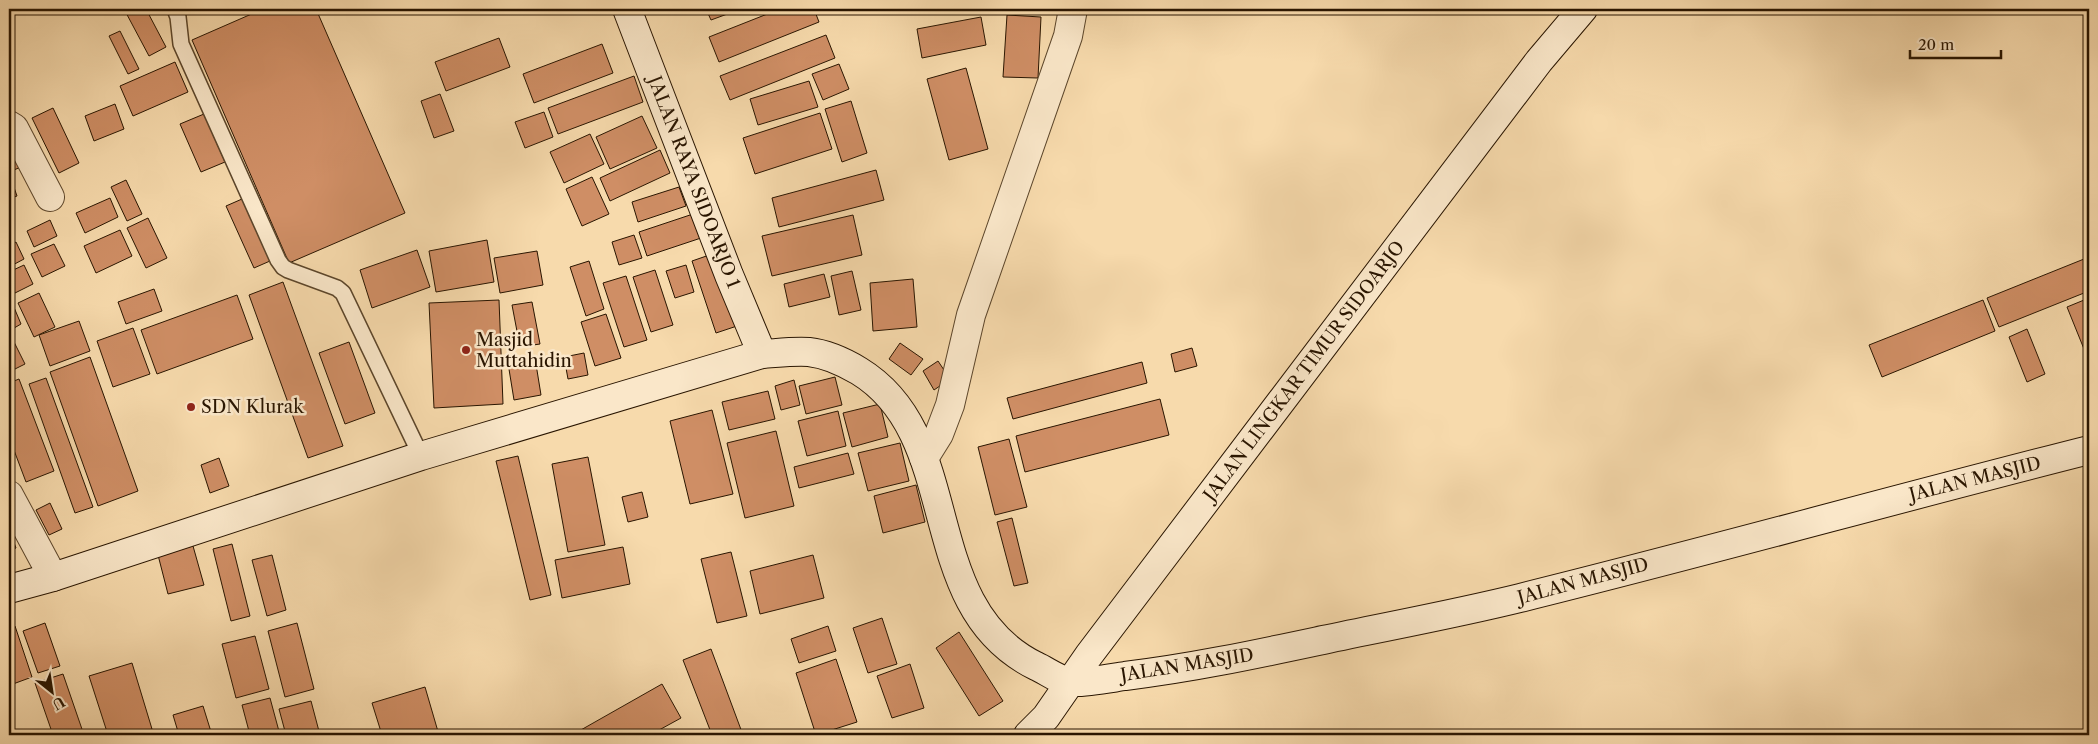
<svg xmlns="http://www.w3.org/2000/svg" width="2098" height="744" viewBox="0 0 2098 744" font-family="'Libre Caslon Text',serif">
  <style>
    .building { fill: #cf8e65; stroke: #291500 }
    .lines { fill: none; stroke-linecap: round; stroke-linejoin: round }
    .lane-casing { stroke: #5c462b; stroke-width: 18 }
    .street-casing { stroke: #5c462b; stroke-width: 30 }
    .secondary-casing { stroke: #291500; stroke-width: 30 }
    .lane { stroke: #fae7c9; stroke-width: 15 }
    .street { stroke: #fae7c9; stroke-width: 28 }
    .secondary { stroke: #fae7c9; stroke-width: 28 }
    .poi-dot { fill: #8f2418; stroke: #fae7c9; stroke-width: 2 }
    .labels { text-anchor: middle; stroke-width: 5; stroke-linejoin: round; paint-order: stroke }
    .street-label { font-size: 18px; fill: #291500; stroke: #fae7c9 }
    .poi-label { font-size: 18px; fill: #291500; stroke: #fae7c9; text-anchor: start }
  </style>
  <rect width="100%" height="100%" fill="#f7daac"/>
  <filter id="stains"><feTurbulence type="fractalNoise" baseFrequency=".004" numOctaves="4"/><feColorMatrix values="0 0 0 0 .2 0 0 0 0 .09 0 0 0 0 .02 0 0 0 .5 -.17"/></filter>
  <radialGradient id="worn" r=".72"><stop offset=".6" stop-color="#630" stop-opacity="0"/><stop offset="1" stop-color="#630" stop-opacity=".3"/></radialGradient>
  <!-- building -->
  <g class="building">
    <path d="M124 9H146L166 47 149 56Z"/>
    <path d="M186 9H217L187 14Z"/>
    <path d="M263 9H316L405 213 289 263 192 40Z"/>
    <path d="M706 9H741L711 20Z"/>
    <path d="M780 9H814L819 22 719 62 709 37Z"/>
    <path d="M1007 15 1041 17 1038 78 1003 77Z"/>
    <path d="M981 17 986 45 922 58 917 29Z"/>
    <path d="M120 31 139 69 128 74 109 36Z"/>
    <path d="M826 35 835 58 730 100 720 76Z"/>
    <path d="M499 38 510 67 446 91 435 62Z"/>
    <path d="M602 44 613 73 534 103 523 74Z"/>
    <path d="M175 62 188 92 133 116 120 86Z"/>
    <path d="M839 64 849 89 823 100 812 74Z"/>
    <path d="M966 68 988 149 949 160 927 79Z"/>
    <path d="M634 76 643 102 558 134 548 108Z"/>
    <path d="M809 81 818 107 758 125 750 99Z"/>
    <path d="M440 94 454 131 434 138 421 101Z"/>
    <path d="M851 101 867 153 842 162 825 109Z"/>
    <path d="M115 104 124 129 94 141 85 116Z"/>
    <path d="M53 108 79 163 59 173 32 118Z"/>
    <path d="M544 112 553 137 525 148 515 122Z"/>
    <path d="M820 113 832 149 755 174 743 138Z"/>
    <path d="M204 114 225 162 201 172 180 124Z"/>
    <path d="M642 116 657 148 610 169 596 137Z"/>
    <path d="M590 134 604 164 564 183 550 152Z"/>
    <path d="M9 142 21 167 9 172Z"/>
    <path d="M660 150 670 173 610 201 600 178Z"/>
    <path d="M876 170 884 200 779 227 772 198Z"/>
    <path d="M10 176 17 196 9 199V177Z"/>
    <path d="M592 177 609 214 582 226 566 189Z"/>
    <path d="M126 180 142 214 127 221 111 187Z"/>
    <path d="M679 187 686 206 638 222 632 202Z"/>
    <path d="M110 198 118 217 85 233 76 213Z"/>
    <path d="M242 199 270 261 254 268 226 206Z"/>
    <path d="M693 214 701 238 647 256 639 232Z"/>
    <path d="M853 215 862 255 772 276 762 236Z"/>
    <path d="M148 218 167 258 146 268 127 228Z"/>
    <path d="M50 220 57 236 34 247 27 231Z"/>
    <path d="M120 230 132 256 96 273 84 246Z"/>
    <path d="M634 235 642 258 619 265 612 242Z"/>
    <path d="M487 240 494 282 436 292 429 251Z"/>
    <path d="M16 242 24 259 9 267V246Z"/>
    <path d="M54 244 65 266 42 277 31 254Z"/>
    <path d="M417 250 430 287 372 308 360 270Z"/>
    <path d="M537 251 543 285 500 293 494 258Z"/>
    <path d="M718 252 743 324 716 333 692 261Z"/>
    <path d="M2089 257V291L1999 327 1987 298Z"/>
    <path d="M589 261 604 309 586 316 570 267Z"/>
    <path d="M24 265 33 284 9 296V272Z"/>
    <path d="M686 265 694 292 675 298 666 271Z"/>
    <path d="M655 270 673 325 651 332 633 277Z"/>
    <path d="M852 271 861 310 839 315 831 276Z"/>
    <path d="M824 274 830 297 789 307 784 284Z"/>
    <path d="M626 276 647 340 624 347 603 283Z"/>
    <path d="M913 279 917 327 873 331 870 283Z"/>
    <path d="M283 282 343 446 308 458 249 295Z"/>
    <path d="M154 289 162 311 126 324 118 302Z"/>
    <path d="M39 293 55 327 34 337 18 303Z"/>
    <path d="M237 295 253 339 157 374 141 330Z"/>
    <path d="M2089 298V353L2086 354 2067 307Z"/>
    <path d="M499 300 503 404 434 408 429 303Z"/>
    <path d="M1983 300 1995 331 1882 377 1869 345Z"/>
    <path d="M532 302 540 344 520 347 512 305Z"/>
    <path d="M13 305 21 324 9 331V307Z"/>
    <path d="M606 314 621 358 595 366 581 322Z"/>
    <path d="M79 321 90 351 50 366 39 335Z"/>
    <path d="M133 328 150 374 113 387 97 341Z"/>
    <path d="M2027 329 2045 374 2027 382 2009 337Z"/>
    <path d="M11 336 25 364 9 372V337Z"/>
    <path d="M349 342 375 413 345 424 319 353Z"/>
    <path d="M900 343 923 359 911 375 889 359Z"/>
    <path d="M1192 348 1197 366 1175 372 1171 354Z"/>
    <path d="M584 353 588 375 568 379 564 357Z"/>
    <path d="M90 357 138 491 98 506 50 372Z"/>
    <path d="M535 358 541 395 514 400 508 363Z"/>
    <path d="M938 361 950 379 934 390 923 371Z"/>
    <path d="M1142 362 1147 383 1013 419 1007 398Z"/>
    <path d="M835 377 842 405 806 414 799 386Z"/>
    <path d="M46 378 93 507 75 513 29 384Z"/>
    <path d="M19 379 54 471 26 482 9 437V383Z"/>
    <path d="M794 380 800 405 781 410 775 386Z"/>
    <path d="M768 391 775 419 729 430 722 402Z"/>
    <path d="M1160 399 1169 435 1025 472 1016 436Z"/>
    <path d="M880 404 888 437 852 447 843 413Z"/>
    <path d="M712 410 733 494 690 504 670 421Z"/>
    <path d="M838 411 846 446 807 456 798 421Z"/>
    <path d="M776 431 794 506 745 518 727 443Z"/>
    <path d="M1009 439 1027 507 995 515 978 447Z"/>
    <path d="M900 443 909 481 868 491 858 453Z"/>
    <path d="M848 453 854 474 799 488 794 467Z"/>
    <path d="M518 456 551 595 530 600 496 461Z"/>
    <path d="M588 457 605 545 568 552 552 464Z"/>
    <path d="M219 458 229 486 210 493 201 465Z"/>
    <path d="M916 485 925 522 883 533 874 496Z"/>
    <path d="M642 492 648 517 628 522 622 497Z"/>
    <path d="M50 503 62 529 49 535 36 510Z"/>
    <path d="M1012 518 1028 583 1014 586 997 522Z"/>
    <path d="M9 529 16 548 9 551Z"/>
    <path d="M232 544 250 616 231 621 213 549Z"/>
    <path d="M193 546 204 585 168 594 158 555Z"/>
    <path d="M623 547 630 584 562 598 555 560Z"/>
    <path d="M731 552 747 616 717 623 701 559Z"/>
    <path d="M272 555 286 610 267 616 252 560Z"/>
    <path d="M813 555 824 598 760 614 750 571Z"/>
    <path d="M882 618 897 664 868 673 853 628Z"/>
    <path d="M45 623 60 666 38 673 23 631Z"/>
    <path d="M297 623 314 689 285 697 268 631Z"/>
    <path d="M15 626 32 677 13 684 9 672V628Z"/>
    <path d="M828 626 836 651 799 663 791 639Z"/>
    <path d="M959 632 1003 701 979 716 936 648Z"/>
    <path d="M255 636 269 689 236 698 222 644Z"/>
    <path d="M711 649 743 735H712L683 660Z"/>
    <path d="M836 659 857 722 816 735 796 673Z"/>
    <path d="M132 663 152 729 131 735H108L89 676Z"/>
    <path d="M910 664 924 708 892 718 877 676Z"/>
    <path d="M63 674 84 735H53L35 683Z"/>
    <path d="M662 684 681 718 650 735H572Z"/>
    <path d="M425 687 439 735H382L372 703Z"/>
    <path d="M270 698 280 735H250L242 705Z"/>
    <path d="M311 701 320 735H286L279 709Z"/>
    <path d="M203 706 212 735H179L173 715Z"/>
  </g>
  <g class="lines">
    <defs>
      <path id="lane" d="M175 9 178 17 181 44 278 260 283 267 288 270 337 288 343 293 421 456"/>
      <g id="street">
        <path d="M9 125 14 128 50 197"/>
        <path d="M924 458 939 434 950 405 971 315 1068 36 1073 9"/>
        <path d="M9 495 53 577"/>
      </g>
      <g id="secondary">
        <path d="M627 9 729 275 762 354"/>
        <path d="M9 589 53 577 421 456 762 354C778 353 793 351 809 352 827 354 844 362 859 371 967 437 914 606 1036 666 1047 671 1060 681 1071 682 1085 683 1111 678 1125 676 1192 668 1257 654 1323 640 1389 626 1455 614 1520 598 1710 551 1899 498 2089 450"/>
        <path d="M1028 735 1046 717 1089 655 1539 61 1583 9"/>
      </g>
    </defs>
    <!-- lane casing -->
    <use href="#lane" class="lane-casing"/>
    <!-- street casing -->
    <use href="#street" class="street-casing"/>
    <!-- secondary casing -->
    <use href="#secondary" class="secondary-casing"/>
    <!-- lane -->
    <use href="#lane" class="lane"/>
    <!-- street -->
    <use href="#street" class="street"/>
    <!-- secondary -->
    <use href="#secondary" class="secondary"/>
  </g>
  <!-- markers -->
  <g class="poi-dot">
    <circle cx="466" cy="350" r="5"/>
    <circle cx="191" cy="407" r="5"/>
  </g>
  <g class="labels">
    <!-- street labels -->
    <g class="street-label">
      <text transform="translate(694 182) rotate(69)" y="6">JALAN RAYA SIDOARJO 1</text>
      <text transform="translate(1304 371) rotate(-53)" y="6">JALAN LINGKAR TIMUR SIDOARJO</text>
      <text transform="translate(1975 479) rotate(-14)" y="6">JALAN MASJID</text>
      <text transform="translate(1583 581) rotate(-15)" y="6">JALAN MASJID</text>
      <text transform="translate(1187 665) rotate(-9)" y="6">JALAN MASJID</text>
    </g>
    <!-- poi labels -->
    <g class="poi-label">
      <text x="476" y="346">Masjid<tspan x="476" dy="21">Muttahidin</tspan></text>
      <text x="201" y="413">SDN Klurak</text>
    </g>
  </g>
  <!-- margin -->
  <rect width="2098" height="744" fill="none" stroke="#f7daac" stroke-width="30"/>
  <rect x="10" y="10" width="2078" height="724" fill="none" stroke="#291500" stroke-width="2.5"/>
  <rect x="15" y="15" width="2068" height="714" fill="none" stroke="#291500"/>
  <!-- north arrow -->
  <g transform="translate(52 692) rotate(150)" stroke="#fae7c9" stroke-width="4" paint-order="stroke">
  <path d="M0-4L9 19L0 12L-9 19Z" fill="#291500"/>
  <text y="-8" font-size="14" font-weight="bold" text-anchor="middle" fill="#291500">U</text>
  </g>
  <!-- scale -->
  <path d="M1910 50v8h91v-8" fill="none" stroke="#291500" stroke-width="2.5"/>
  <text x="1918" y="50" font-size="15" fill="#291500" stroke="#fae7c9" stroke-width="4" paint-order="stroke">20 m</text>
  <rect width="100%" height="100%" filter="url(#stains)"/>
  <rect width="100%" height="100%" fill="url(#worn)"/>
</svg>
